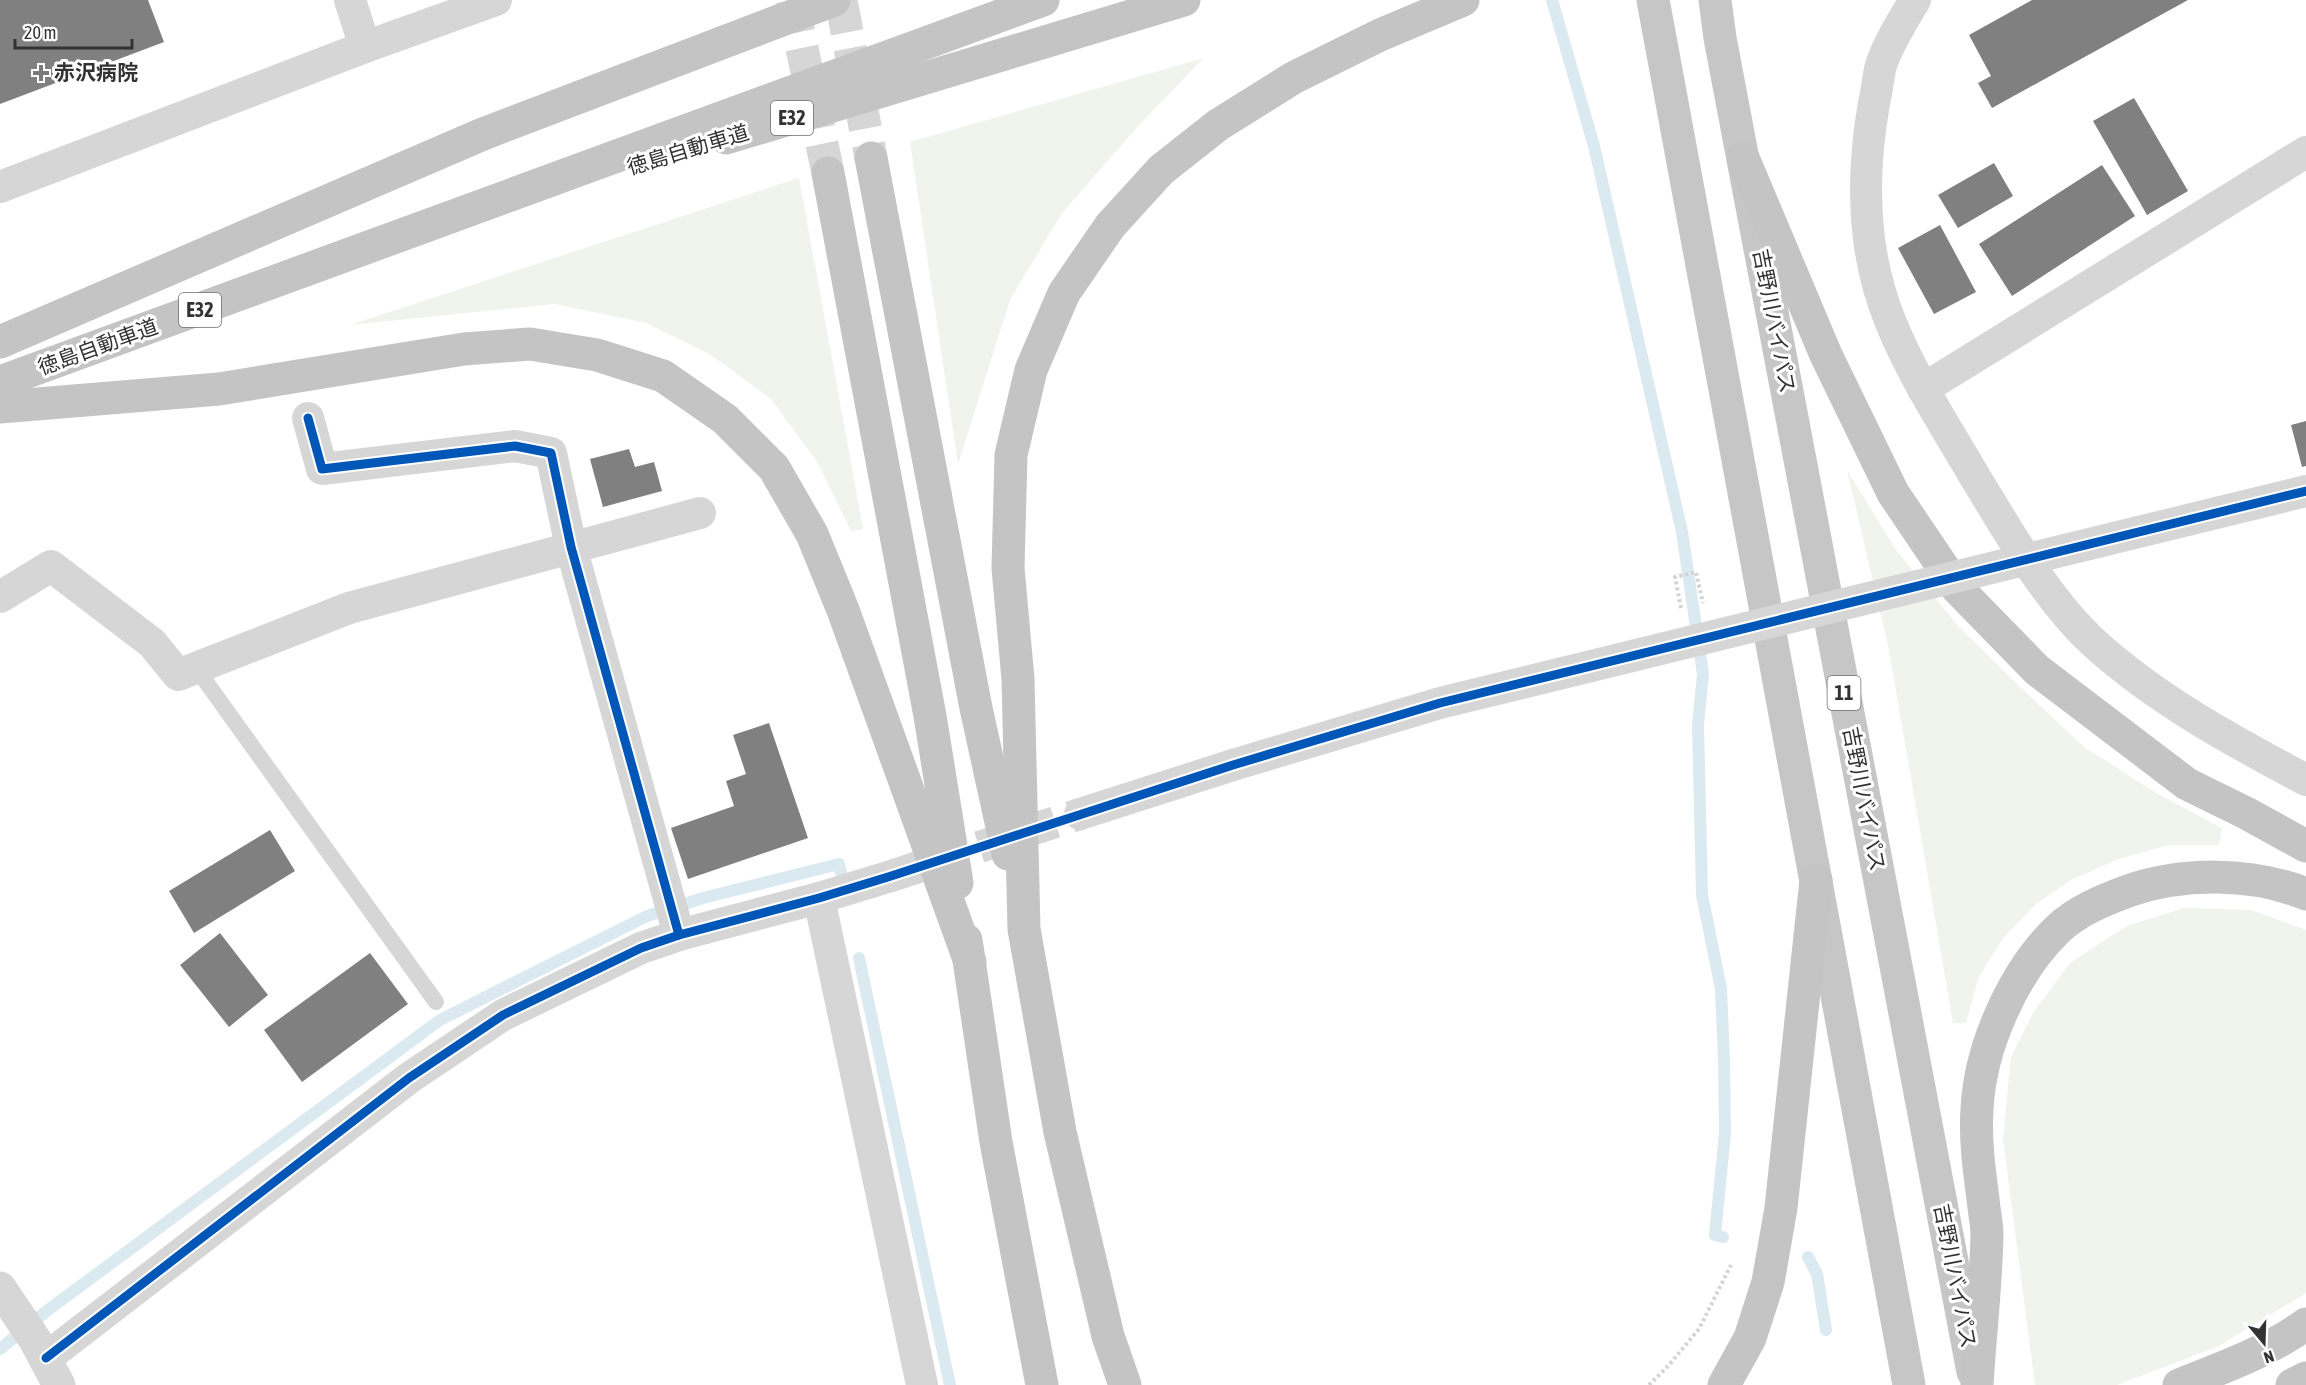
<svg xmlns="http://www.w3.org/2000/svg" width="2306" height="1385" viewBox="0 0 2306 1385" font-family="'Asap Condensed','Noto Sans JP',sans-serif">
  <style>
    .green { fill: #f1f3ed }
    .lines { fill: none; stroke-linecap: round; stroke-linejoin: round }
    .stream { stroke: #dbeaf0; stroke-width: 12 }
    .building { fill: #808080 }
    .minor-tunnel { stroke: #d6d6d6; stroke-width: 32; stroke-dasharray: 32 16; stroke-linecap: butt }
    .motorway-tunnel { stroke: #d6d6d6; stroke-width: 33; stroke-dasharray: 33 16; stroke-linecap: butt }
    .path { stroke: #d4d4d4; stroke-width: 4; stroke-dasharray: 3 3; stroke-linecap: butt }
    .service { stroke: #d6d6d6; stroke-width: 16 }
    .minor { stroke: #d6d6d6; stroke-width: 32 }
    .tertiary { stroke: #d6d6d6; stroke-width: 33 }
    .trunk { stroke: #c6c6c6; stroke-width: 33 }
    .motorway { stroke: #c4c4c4; stroke-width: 33 }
    .minor-bridge { stroke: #d6d6d6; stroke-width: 32 }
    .cycleway-casing { stroke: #fff; stroke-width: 13 }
    .cycleway { stroke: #0057b8; stroke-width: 9 }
    .poi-dot { fill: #7a7a7a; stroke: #fff; stroke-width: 2 }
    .labels { text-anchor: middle; stroke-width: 6; stroke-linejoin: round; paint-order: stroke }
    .shield { fill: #fff; stroke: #707070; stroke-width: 1.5 }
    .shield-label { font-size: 20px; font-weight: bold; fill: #323232 }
    .poi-label { font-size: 21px; font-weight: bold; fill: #323232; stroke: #fff; text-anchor: start }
    .street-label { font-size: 21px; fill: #323232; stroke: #fff }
  </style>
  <rect width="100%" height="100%" fill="#fff"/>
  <!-- green -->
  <g class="green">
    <path d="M1204 58 1139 125 1062 213 1010 300 958 464 910 142Z"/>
    <path d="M799 178 863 529 851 531 818 463 771 399 711 355 646 323 555 304 350 325Z"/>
    <path d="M1847 470 1896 550 1959 627 2017 684 2084 747 2158 794 2222 828 2219 845H2168L2119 859 2073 879 2036 904 2004 937 1979 976 1966 1023H1953L1889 650Z"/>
    <path d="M2184 908 2251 910 2306 930V1293L2219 1346 2117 1385H2035L2003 1139 2011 1057 2033 1013 2071 962 2127 926Z"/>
  </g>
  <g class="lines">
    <!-- stream -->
    <g class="stream">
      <path d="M1552 0 1594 146 1682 532 1703 674 1698 725 1702 895 1721 989 1724 1059 1725 1133 1715 1235 1723 1237"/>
      <path d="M859 958 950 1385"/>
      <path d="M1808 1257 1817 1274 1826 1330"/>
      <path d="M0 1349 48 1310 440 1020 647 916 703 898 839 864 841 873"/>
    </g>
  </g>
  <!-- building -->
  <g class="building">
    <path d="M0 0H148L164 42 0 104Z"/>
    <path d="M2032 0H2188L1992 108 1978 83 1991 76 1969 35Z"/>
    <path d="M2134 98 2188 191 2147 215 2093 121Z"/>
    <path d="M1994 163 2013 196 1958 228 1938 195Z"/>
    <path d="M2102 165 2135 216 2012 296 1979 244Z"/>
    <path d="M1940 225 1976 292 1934 314 1898 248Z"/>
    <path d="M2306 421V466L2302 467 2291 425Z"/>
    <path d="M629 449 635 467 654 462 662 491 603 507 590 459Z"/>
    <path d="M769 723 808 838 688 879 671 828 734 806 726 781 746 774 733 735Z"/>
    <path d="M270 830 295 871 194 933 169 891Z"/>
    <path d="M220 933 268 995 229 1027 180 965Z"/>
    <path d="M370 953 408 1004 302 1082 264 1030Z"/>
  </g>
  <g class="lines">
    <!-- minor-tunnel -->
    <path class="minor-tunnel" d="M888 877 1080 814"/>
    <!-- motorway-tunnel -->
    <g class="motorway-tunnel">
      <path d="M792 0 828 173"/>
      <path d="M841 0 871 158"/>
    </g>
    <!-- path -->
    <g class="path">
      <path d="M1681 608 1675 577 1696 572 1703 603"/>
      <path d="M1649 1385 1669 1365 1699 1329 1731 1265"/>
    </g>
    <!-- service -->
    <path class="service" d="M196 668 436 1002"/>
    <!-- minor -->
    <g class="minor">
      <path d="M350 0 365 47"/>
      <path d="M1915 0C1903 20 1889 42 1881 65 1878 77 1877 91 1874 103 1861 177 1862 253 1891 323 1913 377 1946 427 1975 477 2008 531 2047 600 2094 643 2157 700 2231 740 2306 780"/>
      <path d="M0 187 365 47 496 0"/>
      <path d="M1923 389 2306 152"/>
      <path d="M308 418 322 469 515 446 551 453 571 547 679 935"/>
      <path d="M0 597 51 566 152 643 178 675 349 608 700 513"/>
      <path d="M1080 814 1233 765"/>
      <path d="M819 898 922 1385"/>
      <path d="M46 1358 409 1078 503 1015 641 948 679 935 819 898 888 877"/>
    </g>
    <!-- tertiary -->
    <path class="tertiary" d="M0 1288 35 1340 59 1385"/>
    <!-- trunk -->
    <g class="trunk">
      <path d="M1653 0 1909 1385"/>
      <path d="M1715 0 1720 38 1973 1372"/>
    </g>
    <!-- motorway -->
    <g class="motorway">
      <path d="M726 138 1184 0"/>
      <path d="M871 158 976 708 1008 854"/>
      <path d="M1743 158 1826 355 1893 493 1957 588 2037 670 2187 784 2246 813 2306 846"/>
      <path d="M828 173 930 716 957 883"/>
      <path d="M0 342 483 134 834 0"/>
      <path d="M0 382 1043 0"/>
      <path d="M0 407 219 389 464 349 530 344 597 355 663 376 725 419 774 468 812 534 843 610 970 962"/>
      <path d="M966 940 996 1142 1042 1385"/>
      <path d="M1125 1385 1108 1336 1060 1132 1024 929 1018 679 1008 568 1011 455 1031 370 1064 293 1110 226 1161 170 1218 125 1293 78 1380 35 1463 0"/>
      <path d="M1724 1385 1750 1338 1768 1282 1781 1208 1816 880"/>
      <path d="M1977 1385C1980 1335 1986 1285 1987 1235 1987 1224 1984 1211 1983 1199 1979 1169 1975 1139 1977 1109 1980 1047 2013 973 2057 930 2076 911 2104 900 2128 891 2183 872 2252 872 2306 894"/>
      <path d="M2179 1385C2222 1368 2269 1351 2306 1324"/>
      <path d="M2292 1385 2306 1378"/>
    </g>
    <!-- minor-bridge -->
    <path class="minor-bridge" d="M1233 765 1440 703 2306 491"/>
    <defs>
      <g id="cycleway">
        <path d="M308 418 322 469 515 446 551 453 571 547 679 935"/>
        <path d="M46 1358 409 1078 503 1015 641 948 679 935 819 898 888 877 1233 765 1440 703 2306 491"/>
      </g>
    </defs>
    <!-- cycleway casing -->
    <use href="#cycleway" class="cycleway-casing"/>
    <!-- cycleway -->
    <use href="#cycleway" class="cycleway"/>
  </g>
  <!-- markers -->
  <path class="poi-dot" d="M38 64h6v6h6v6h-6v6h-6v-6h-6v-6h6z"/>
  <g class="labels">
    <!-- shield labels -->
    <g class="shield">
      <rect x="771" y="101" width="42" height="34" rx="4.5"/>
      <rect x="179" y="293" width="42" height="34" rx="4.5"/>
      <rect x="1827.5" y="676" width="33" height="34" rx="4.5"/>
    </g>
    <g class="shield-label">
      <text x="792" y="125">E32</text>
      <text x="200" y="317">E32</text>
      <text x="1844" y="700">11</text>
    </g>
    <!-- poi labels -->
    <g class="poi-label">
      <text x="54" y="80">赤沢病院</text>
    </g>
    <!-- street labels -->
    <g class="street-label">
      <text transform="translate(688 150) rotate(-17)" y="7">徳島自動車道</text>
      <text transform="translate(1774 321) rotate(79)" y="7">吉野川バイパス</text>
      <text transform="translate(98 347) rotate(-20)" y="7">徳島自動車道</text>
      <text transform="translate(1864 799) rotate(79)" y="7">吉野川バイパス</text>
      <text transform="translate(1955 1276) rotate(79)" y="7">吉野川バイパス</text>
    </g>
  </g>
  <!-- north arrow -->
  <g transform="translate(2264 1343) rotate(161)" stroke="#ffffff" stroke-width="4.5" paint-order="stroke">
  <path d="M0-4.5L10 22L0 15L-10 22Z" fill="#323232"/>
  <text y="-9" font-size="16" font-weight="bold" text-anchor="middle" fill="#323232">N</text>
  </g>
  <!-- scale -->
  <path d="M15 39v9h117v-9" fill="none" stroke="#323232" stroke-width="3"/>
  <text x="24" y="39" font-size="18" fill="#323232" stroke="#ffffff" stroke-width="4.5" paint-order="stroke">20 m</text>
</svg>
